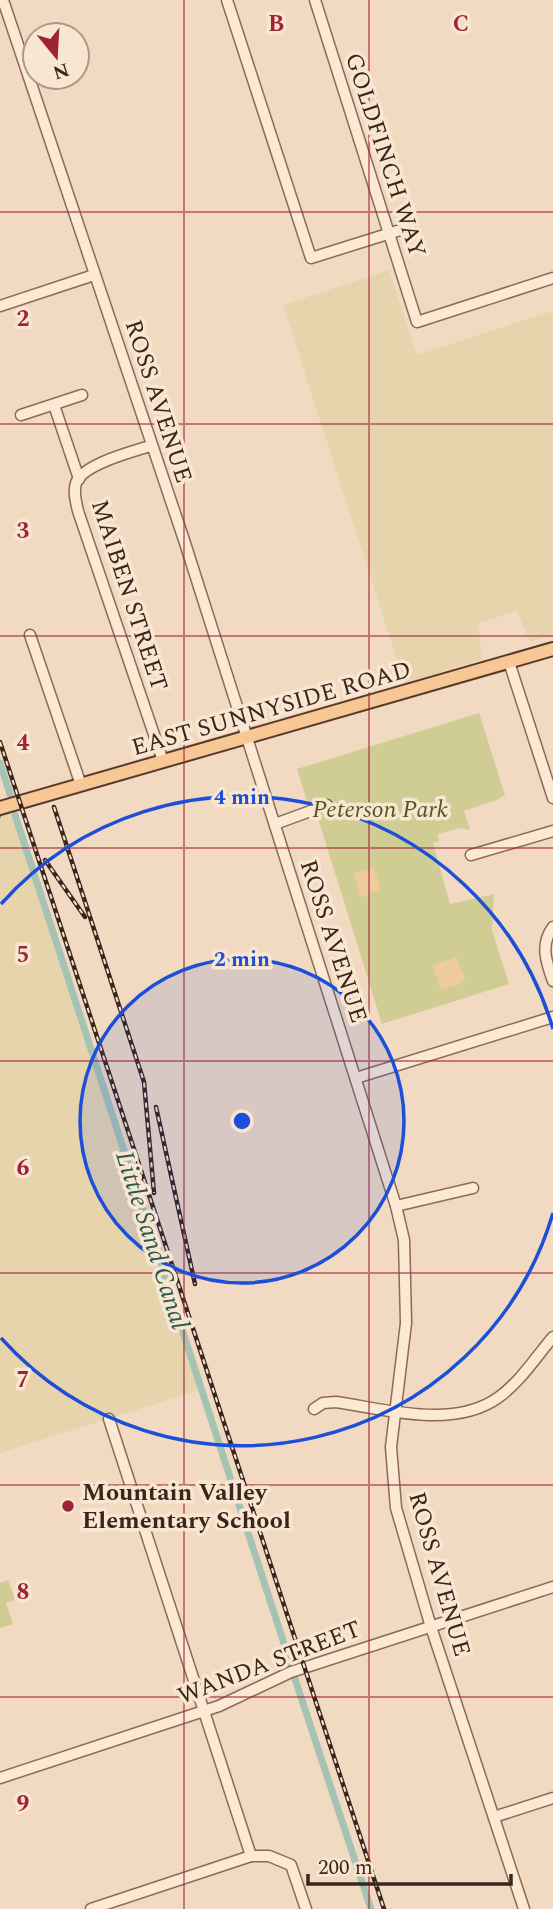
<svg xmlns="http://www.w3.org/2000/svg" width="553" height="1909" viewBox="0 0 553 1909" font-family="Spectral,serif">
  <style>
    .farmland { fill: #e7d4ad }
    .green { fill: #d0cd94 }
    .sand { fill: #efcb9c }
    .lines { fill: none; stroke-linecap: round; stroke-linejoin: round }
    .stream { stroke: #6a9281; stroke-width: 2 }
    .canal { stroke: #a4c3b4; stroke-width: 7 }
    .minor-casing { stroke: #8b6a57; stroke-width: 13 }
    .major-casing { stroke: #59392c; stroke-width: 16 }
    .minor { stroke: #fbe9d4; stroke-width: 10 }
    .major { stroke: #f7c896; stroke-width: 12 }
    .rail-casing { stroke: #3a261c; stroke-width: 4.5 }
    .rail { stroke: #f8e6d1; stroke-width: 2; stroke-dasharray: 5; stroke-linecap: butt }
    .grid { fill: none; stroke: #9f2338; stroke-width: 2; stroke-opacity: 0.55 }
    .ring { fill: none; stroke: #1d4ed8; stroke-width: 3.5 }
    .poi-dot { fill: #9f2338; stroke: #f8e6d1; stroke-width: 2.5 }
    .labels { text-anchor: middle; stroke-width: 7; stroke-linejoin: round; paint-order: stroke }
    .street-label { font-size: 24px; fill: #3a261c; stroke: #f8e6d1 }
    .park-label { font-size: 24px; font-style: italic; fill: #535822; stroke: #f8e6d1 }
    .poi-label { font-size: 24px; font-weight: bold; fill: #3a261c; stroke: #f8e6d1; text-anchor: start }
    .water-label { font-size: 26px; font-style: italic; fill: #2b5b50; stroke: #f8e6d1 }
    .grid-label { font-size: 23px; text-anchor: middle; font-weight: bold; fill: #9f2338; stroke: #f8e6d1; stroke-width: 7; stroke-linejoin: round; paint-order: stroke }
    .centre { fill: #1d4ed8; stroke: #f8e6d1; stroke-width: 3.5 }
    .ring-label { font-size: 21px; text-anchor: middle; font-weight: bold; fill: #1d4ed8; stroke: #f8e6d1; stroke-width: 7; stroke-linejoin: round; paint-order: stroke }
  </style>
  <rect width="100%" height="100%" fill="#f1dac1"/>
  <!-- farmland -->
  <g class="farmland">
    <path d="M389 270 417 355 553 311V635L530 642 517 611 478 623 482 659 405 684 283 305Z"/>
    <path d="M10 810 202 1389 0 1453V813Z"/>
  </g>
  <!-- green -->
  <g class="green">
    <path d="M479 713 505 795 497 800 464 811 470 830 460 828 438 834 439 841 433 843 450 904 494 894 492 930 509 984 382 1024 317 815 312 817 297 769Z"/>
    <path d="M8 1580 15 1600 6 1603 13 1624 0 1628V1583Z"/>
  </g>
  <!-- sand -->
  <g class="sand">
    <path d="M374 868 381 890 360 897 354 873Z"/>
    <path d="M456 957 465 979 462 983 441 990 433 965Z"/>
  </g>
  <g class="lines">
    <!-- stream -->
    <path class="stream" d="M0 817V814"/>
    <!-- canal -->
    <g class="canal">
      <path d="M0 763 11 797"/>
      <path d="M15 815 291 1665"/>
      <path d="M295 1679 371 1909"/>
    </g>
    <defs>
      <g id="minor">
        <path d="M3 0 185 543 396 1206 404 1240 406 1323 391 1447 396 1508 431 1627 524 1909"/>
        <path d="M227 0 311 258 410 227"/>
        <path d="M315 0 417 322 553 278"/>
        <path d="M0 306 94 275"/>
        <path d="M54 405 79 479"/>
        <path d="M21 415 82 395"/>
        <path d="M150 446C132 452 83 464 76 483 73 492 76 502 78 511L163 761"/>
        <path d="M30 635 81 785"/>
        <path d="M509 662 553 798"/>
        <path d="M275 824 327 805"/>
        <path d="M471 855 553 831"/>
        <path d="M553 927C540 944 546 962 553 981"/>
        <path d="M356 1078 553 1017"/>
        <path d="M396 1206 473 1188"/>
        <path d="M314 1409 323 1403 336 1402C385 1409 454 1430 499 1397 520 1382 536 1357 553 1337"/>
        <path d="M109 1419 251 1856"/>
        <path d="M0 1778 219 1706 291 1672 553 1587"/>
        <path d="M494 1817 553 1798"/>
        <path d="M91 1909 251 1856H269L291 1865 306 1909"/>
      </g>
      <path id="major" d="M0 808 553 649"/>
    </defs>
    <!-- minor casing -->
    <use href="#minor" class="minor-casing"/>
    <!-- major casing -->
    <use href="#major" class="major-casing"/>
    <!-- minor -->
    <use href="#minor" class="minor"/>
    <!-- major -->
    <use href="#major" class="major"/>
    <defs>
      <g id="rail">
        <path d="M0 742 384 1909"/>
        <path d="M54 807 144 1082 154 1193"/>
        <path d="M45 860 85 917"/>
        <path d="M156 1107 195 1284"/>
      </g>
    </defs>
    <!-- rail casing -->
    <use href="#rail" class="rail-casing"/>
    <!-- rail -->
    <use href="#rail" class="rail"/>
  </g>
  <!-- grid -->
  <path class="grid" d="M184 0V1909M369 0V1909M0 212H553M0 424H553M0 636H553M0 848H553M0 1061H553M0 1273H553M0 1485H553M0 1697H553"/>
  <!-- distance rings -->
  <circle cx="242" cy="1121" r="162" fill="#1d4ed8" fill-opacity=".12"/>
  <g class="ring">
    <circle cx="242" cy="1121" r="162"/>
    <path d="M553 1213A324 324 0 0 1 1 1338M1 904A324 324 0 0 1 553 1029"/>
  </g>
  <!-- markers -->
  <circle class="poi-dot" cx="68" cy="1506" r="7"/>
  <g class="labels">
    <!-- street labels -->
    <g class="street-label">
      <text transform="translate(386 155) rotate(72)" y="8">GOLDFINCH WAY</text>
      <text transform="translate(159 401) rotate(72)" y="8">ROSS AVENUE</text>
      <text transform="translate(130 595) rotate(72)" y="8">MAIBEN STREET</text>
      <text transform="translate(271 708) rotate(-16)" y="8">EAST SUNNYSIDE ROAD</text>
      <text transform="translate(334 941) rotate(72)" y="8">ROSS AVENUE</text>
      <text transform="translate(440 1574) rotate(74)" y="8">ROSS AVENUE</text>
      <text transform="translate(269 1662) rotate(-21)" y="8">WANDA STREET</text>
    </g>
    <!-- park labels -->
    <g class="park-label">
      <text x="380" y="817">Peterson Park</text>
    </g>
    <!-- poi labels -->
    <g class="poi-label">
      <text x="82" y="1500">Mountain Valley<tspan x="82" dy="28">Elementary School</tspan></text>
    </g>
    <!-- water labels -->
    <g class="water-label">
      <text transform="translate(153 1240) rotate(72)" y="9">Little Sand Canal</text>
    </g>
  </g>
  <g class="grid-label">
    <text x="276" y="31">B</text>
    <text x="461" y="31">C</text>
    <text x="23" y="326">2</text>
    <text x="23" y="538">3</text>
    <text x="23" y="750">4</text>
    <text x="23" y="962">5</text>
    <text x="23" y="1175">6</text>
    <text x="23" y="1387">7</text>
    <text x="23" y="1599">8</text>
    <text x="23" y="1811">9</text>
  </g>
  <circle cx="242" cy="1121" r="10" class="centre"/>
  <g class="ring-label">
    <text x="242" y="804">4 min</text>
    <text x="242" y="966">2 min</text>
  </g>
  <!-- north arrow -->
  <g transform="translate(56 56) rotate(162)"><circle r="33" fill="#f8e6d1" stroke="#ac9989" stroke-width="2"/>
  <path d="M0-5L12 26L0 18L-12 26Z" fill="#9f2338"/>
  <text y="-10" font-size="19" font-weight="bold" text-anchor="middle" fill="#3a261c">N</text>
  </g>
  <!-- scale -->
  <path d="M308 1874v10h203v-10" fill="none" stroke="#3a261c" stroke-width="3.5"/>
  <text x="318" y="1874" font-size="21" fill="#3a261c" stroke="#f8e6d1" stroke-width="5" paint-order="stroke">200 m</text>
</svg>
